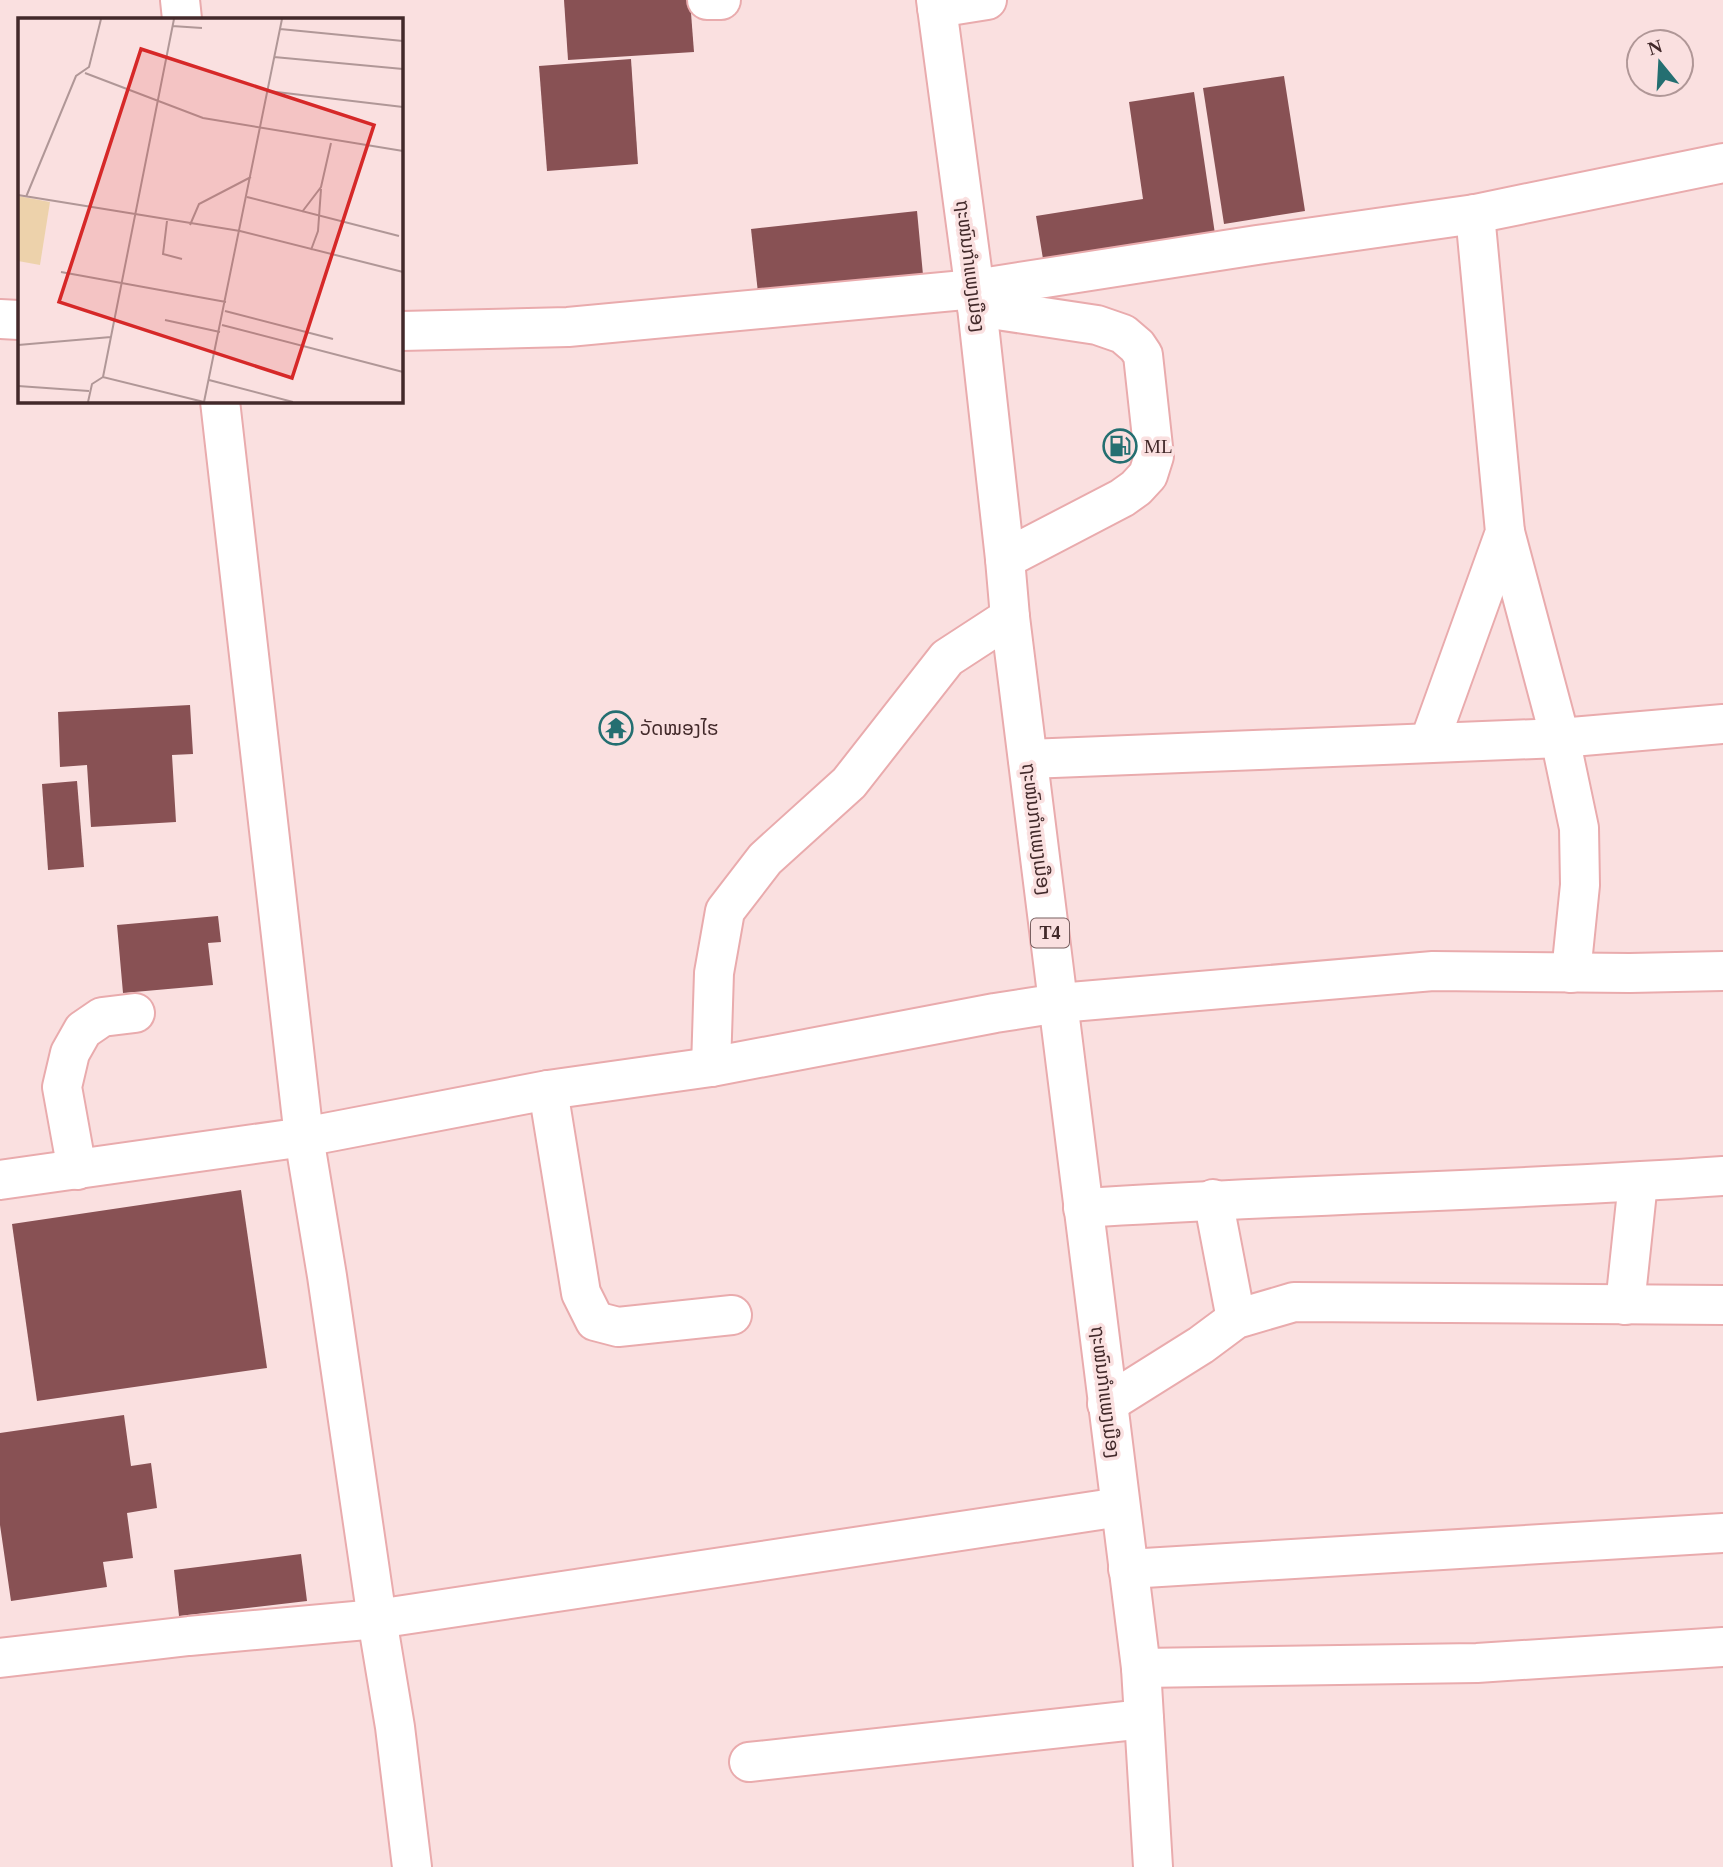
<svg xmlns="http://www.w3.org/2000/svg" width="1723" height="1867" viewBox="0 0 1723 1867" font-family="'Times New Roman','Noto Sans Lao',serif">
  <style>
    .building { fill: #885154 }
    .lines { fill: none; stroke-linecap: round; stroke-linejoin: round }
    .minor-casing { stroke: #e9abad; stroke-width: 42 }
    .major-casing { stroke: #e9abad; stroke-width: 42 }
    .minor { stroke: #fff; stroke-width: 38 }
    .major { stroke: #fff; stroke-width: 38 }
    .labels { text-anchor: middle; stroke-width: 7; stroke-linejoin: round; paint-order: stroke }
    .shield { fill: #fae0e0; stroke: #796061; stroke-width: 2 }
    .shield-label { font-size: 18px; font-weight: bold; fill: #42292a }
    .street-label { font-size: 19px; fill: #42292a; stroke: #fae0e0 }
    .poi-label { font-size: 19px; fill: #42292a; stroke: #fae0e0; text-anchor: start }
    .inset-road { fill: none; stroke: #b09797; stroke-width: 2 }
    .view { fill: #d62828; fill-opacity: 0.15; stroke: #d62828; stroke-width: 3.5 }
    .inset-edge { fill: none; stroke: #42292a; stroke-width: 3.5 }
  </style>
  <rect width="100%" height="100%" fill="#fae0e0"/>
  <!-- building -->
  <g class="building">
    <path d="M564 0H690L694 52 568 60Z"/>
    <path d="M631 59 638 164 547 171 539 66Z"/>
    <path d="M1284 76 1305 211 1224 224 1203 88Z"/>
    <path d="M1194 92 1215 234 1149 242 1043 259 1036 216 1143 199 1129 102Z"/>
    <path d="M917 211 923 275 758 293 751 229Z"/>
    <path d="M190 705 193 754 172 755 176 822 91 827 87 765 60 767 58 712Z"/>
    <path d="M77 781 84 867 48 870 42 784Z"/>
    <path d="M218 916 221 942 208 943 213 985 123 993 117 925Z"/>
    <path d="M241 1190 267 1368 37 1401 12 1224Z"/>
    <path d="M124 1415 131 1466 151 1463 157 1508 127 1513 133 1558 103 1562 107 1587 11 1601 0 1525V1433Z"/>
    <path d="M301 1554 307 1601 179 1616 174 1570Z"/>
  </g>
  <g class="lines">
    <defs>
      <g id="minor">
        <path d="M180 0 182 19"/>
        <path d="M707 0H721"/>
        <path d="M937 8 987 0"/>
        <path d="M977 307 1097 325 1123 334 1137 346 1143 355 1154 456 1148 475 1136 488 1122 498 1005 559"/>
        <path d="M0 319 19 320"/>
        <path d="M401 331 568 327 975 289 1257 245 1475 214 1723 163"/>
        <path d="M220 401 304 1137 327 1276 377 1619 395 1727 412 1867"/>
        <path d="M1505 532 1560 738 1579 828 1580 885 1571 973"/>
        <path d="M1429 743 1505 532 1475 214"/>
        <path d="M1028 759 1560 738 1723 724"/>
        <path d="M711 1067 714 973 725 911 765 859 849 783 947 658 1010 617"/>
        <path d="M548 1090 581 1293 595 1321 618 1327 732 1315"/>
        <path d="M77 1170 62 1087 70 1053 83 1030 102 1017 135 1013"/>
        <path d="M0 1180 304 1137 548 1090 711 1067 995 1013 1059 1003 1433 971 1630 973 1723 971"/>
        <path d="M1213 1199 1236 1319"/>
        <path d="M1083 1208C1296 1194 1510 1191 1723 1176"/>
        <path d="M1625 1305 1638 1182"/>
        <path d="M1107 1404 1201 1345 1236 1319 1294 1302 1723 1305"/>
        <path d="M1128 1569 1723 1533"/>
        <path d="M0 1658 189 1636 377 1619 1120 1507"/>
        <path d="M1141 1668 1477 1663 1723 1647"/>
        <path d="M749 1762 1144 1719"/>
      </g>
      <path id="major" d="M936 0 977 307 1005 559 1010 617 1141 1668 1153 1867"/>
    </defs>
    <!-- minor casing -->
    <use href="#minor" class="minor-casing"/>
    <!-- major casing -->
    <use href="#major" class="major-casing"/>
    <!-- minor -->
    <use href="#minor" class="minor"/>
    <!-- major -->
    <use href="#major" class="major"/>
  </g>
  <!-- icons -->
  <defs>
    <symbol id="fuel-ring" viewBox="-11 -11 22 22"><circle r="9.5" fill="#fae0e0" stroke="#246f71" stroke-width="1.5"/><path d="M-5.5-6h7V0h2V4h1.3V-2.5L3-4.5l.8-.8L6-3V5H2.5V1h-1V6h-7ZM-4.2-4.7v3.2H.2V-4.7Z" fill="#246f71"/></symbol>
    <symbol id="temple-ring" viewBox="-11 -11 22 22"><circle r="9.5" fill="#fae0e0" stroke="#246f71" stroke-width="1.5"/><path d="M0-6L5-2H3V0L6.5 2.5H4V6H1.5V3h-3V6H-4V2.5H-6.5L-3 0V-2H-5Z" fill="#246f71"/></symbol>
  </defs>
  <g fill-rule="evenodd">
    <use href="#fuel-ring" x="1101" y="427" width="38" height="38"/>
    <use href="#temple-ring" x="597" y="709" width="38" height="38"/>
  </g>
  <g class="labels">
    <!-- shield labels -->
    <rect class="shield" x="1031" y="918.5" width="38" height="29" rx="5"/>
    <g class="shield-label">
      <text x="1050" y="939">T4</text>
    </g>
    <!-- street labels -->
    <g class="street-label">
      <text transform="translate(971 266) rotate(83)" y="7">ຖະໜົນກຳແພງເມືອງ</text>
      <text transform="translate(1037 829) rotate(83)" y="7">ຖະໜົນກຳແພງເມືອງ</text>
      <text transform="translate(1106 1392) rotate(83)" y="7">ຖະໜົນກຳແພງເມືອງ</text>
    </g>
    <!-- poi labels -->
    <g class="poi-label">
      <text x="1144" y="453">ML</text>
      <text x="640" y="735">ວັດໝອງໄຮ</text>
    </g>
  </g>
  <!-- overview -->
  <g transform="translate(18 18)">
    <rect width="385" height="385" fill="#fae0e0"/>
    <path d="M0 178 32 184 22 247 0 243Z" fill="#edd2ab"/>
    <path class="inset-road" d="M154 8 184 10M262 11 385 23M256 39 385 51M67 55 185 100 385 133M250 73 385 89M0 177 222 213 385 254M8 179 58 58 71 49 83 1M229 179 381 218M284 194 303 169 313 125M149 203 145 236 164 241M172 207 181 186 233 159M293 232 300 213 303 171M43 254 208 284M207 293 315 321M147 302 202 314M204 307 385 354M0 327 93 319M85 359 156 1M191 362 275 384M0 368 71 373M70 384 74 366 85 359 186 384M186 384 264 1"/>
    <path class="view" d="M123 31 356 107 274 360 41 284Z"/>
    <rect width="385" height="385" class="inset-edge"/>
  </g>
  <!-- north arrow -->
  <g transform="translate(1660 63) rotate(342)"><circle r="33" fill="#fae0e0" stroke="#b09797" stroke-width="2"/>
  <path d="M0-5L12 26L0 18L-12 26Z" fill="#246f71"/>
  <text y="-10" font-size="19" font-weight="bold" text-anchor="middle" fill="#42292a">N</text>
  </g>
</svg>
